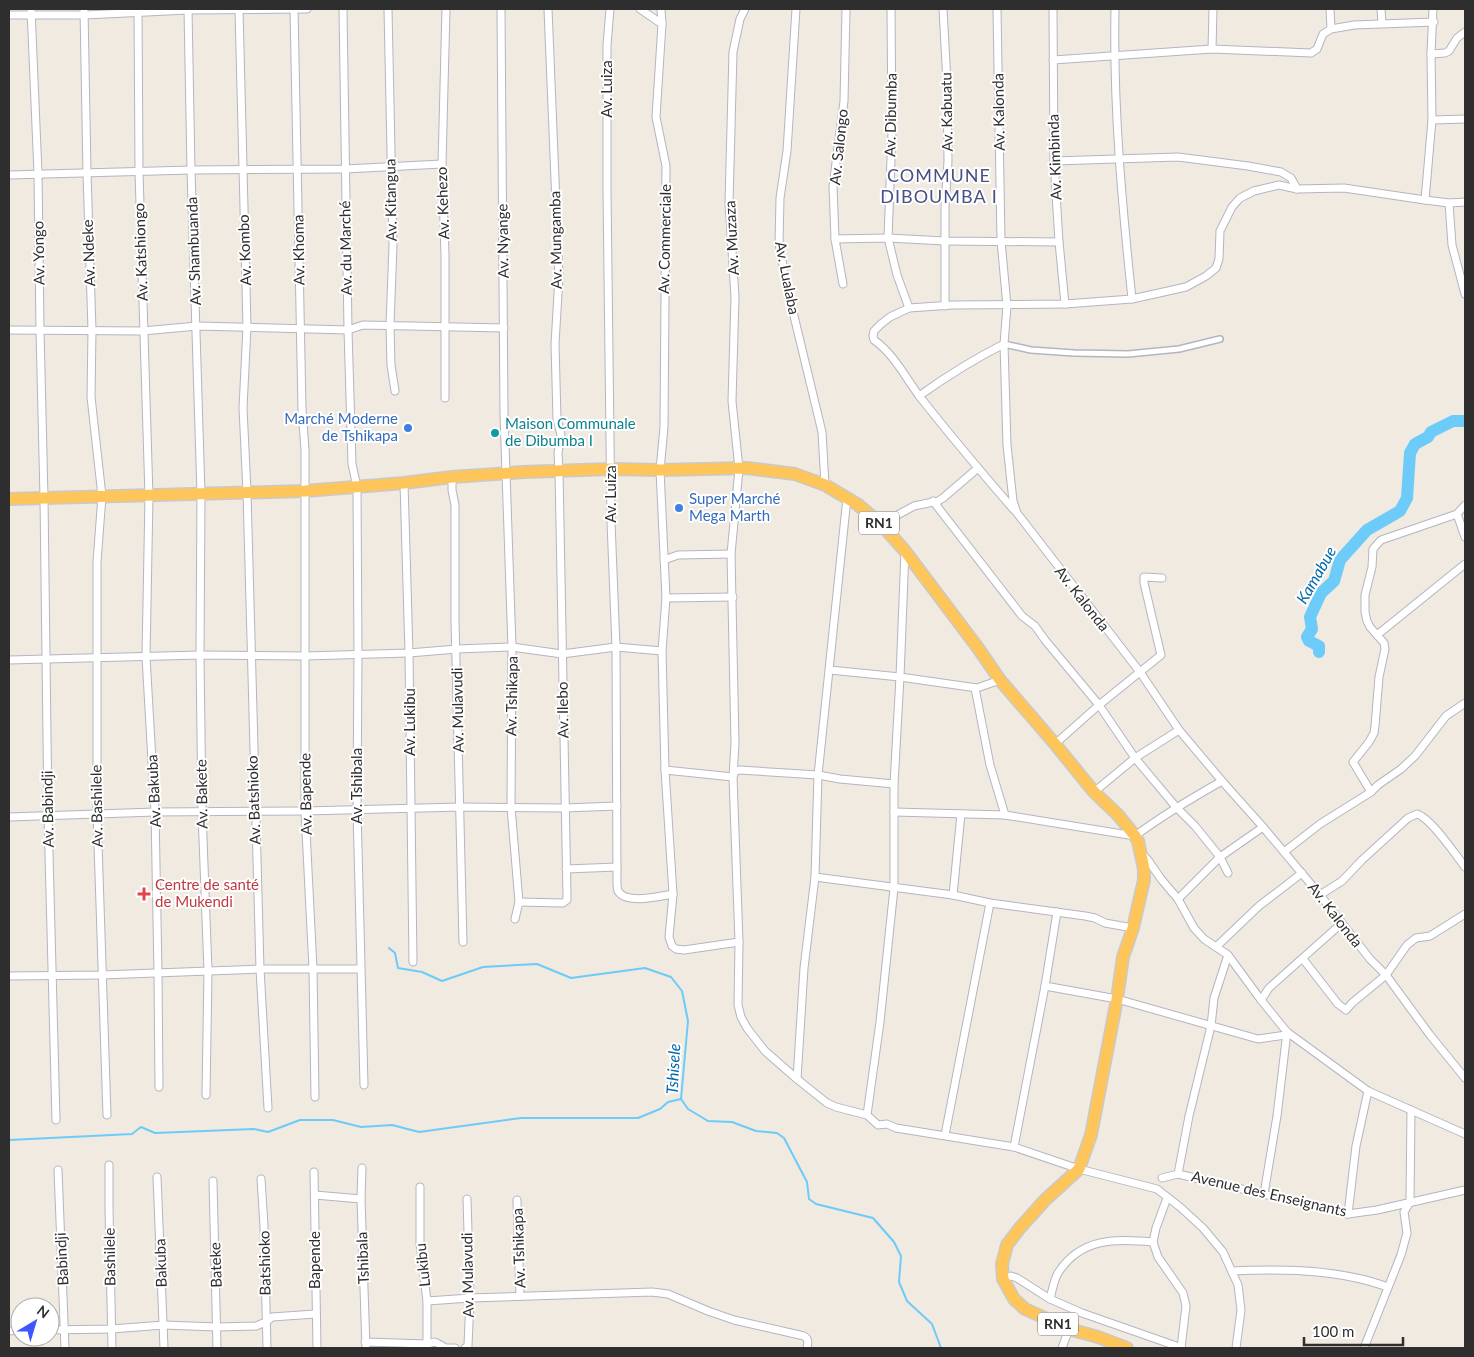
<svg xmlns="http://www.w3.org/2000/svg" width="1474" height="1357" viewBox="0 0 1474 1357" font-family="Lato,sans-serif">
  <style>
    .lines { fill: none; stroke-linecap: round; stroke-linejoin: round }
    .stream { stroke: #6ccbf9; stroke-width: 2 }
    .river { stroke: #6ccbf9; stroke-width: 12 }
    .pedestrian-casing { stroke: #b4b5c2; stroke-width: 8 }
    .minor-casing { stroke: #b4b5c2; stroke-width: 9 }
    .trunk-casing { stroke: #c9c9c9; stroke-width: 14 }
    .pedestrian { stroke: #fff; stroke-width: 5 }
    .minor { stroke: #fff; stroke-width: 7 }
    .trunk { stroke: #fec65a; stroke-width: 11 }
    .shop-dot { fill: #3f7fe0; stroke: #fff; stroke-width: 2 }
    .culture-dot { fill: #0f9aa8; stroke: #fff; stroke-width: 2 }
    .health-dot { fill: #e0444e; stroke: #fff; stroke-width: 2 }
    .labels { text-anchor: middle; stroke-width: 4; stroke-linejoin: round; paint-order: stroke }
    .shield { fill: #fff; stroke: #6d6d6d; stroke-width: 1 }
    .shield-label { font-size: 14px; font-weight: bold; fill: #2e2e2e }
    .street-label { font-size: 15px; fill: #2e2e2e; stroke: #fff }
    .shop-label { font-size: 15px; fill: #366cbe; stroke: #fff; text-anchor: end }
    .culture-label { font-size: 15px; fill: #0d838f; stroke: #fff; text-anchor: start }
    .health-label { font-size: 15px; fill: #be3a42; stroke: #fff; text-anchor: start }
    .water-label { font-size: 16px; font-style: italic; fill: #0268ae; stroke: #fff }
    .quarter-label { font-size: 18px; letter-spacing: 1px; fill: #495084; stroke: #fff }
  </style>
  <rect width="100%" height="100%" fill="#f0eae0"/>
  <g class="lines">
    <!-- stream -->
    <g class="stream">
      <path d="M389 948 395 953 398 968 422 972 442 981 483 967 537 964 571 978 645 968 671 977 682 991 688 1021 681 1099 688 1109 708 1121 732 1122 756 1131 777 1133 784 1138 807 1182 809 1199 816 1204 873 1218 894 1242 901 1256 899 1282 907 1301 932 1324 941 1348"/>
      <path d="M9 1140 132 1134 141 1127 155 1133 254 1129 268 1132 300 1120H333L361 1127 392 1125 419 1132 521 1118H638L660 1109 668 1102 681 1099"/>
    </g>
    <!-- river -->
    <path class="river" d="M1319 652V646L1309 641 1307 637 1312 629 1310 617 1321 593 1334 581 1340 560 1367 530 1400 511 1407 498 1410 453 1415 444 1428 437 1431 432 1453 421H1465"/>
    <defs>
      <path id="pedestrian" d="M1004 344 1031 350 1074 353 1128 354 1179 349 1220 339"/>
      <g id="minor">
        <path d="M31 9 38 173 40 330 44 498 48 816 56 1120"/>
        <path d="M84 9 87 173 92 330 91 397 102 496 97 562V814L107 1115"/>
        <path d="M138 9 139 172 149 496 146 657 155 812 158 973 159 1087"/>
        <path d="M188 9 191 170 201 494 200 655 202 812 208 971 206 1095"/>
        <path d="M239 9 247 327 243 408 247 492 260 969 268 1108"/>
        <path d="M294 9 302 409 305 450V811L313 969 315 1097"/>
        <path d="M343 9 348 330 352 464 357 487 358 654 357 809 364 1085"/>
        <path d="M388 9 393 245 390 325 391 365 395 391"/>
        <path d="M501 9 504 415 512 647 511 807 519 902 515 919"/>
        <path d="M610 9 607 45V191L611 522 616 647 617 883C617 885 617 888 618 891 626 905 660 896 673 894"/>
        <path d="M640 9 662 24"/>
        <path d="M661 9 662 24 656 117 666 166 664 427 660 470 666 598 662 651 665 770 673 894 669 937 672 946 676 949 684 950 739 942"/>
        <path d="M745 9 740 19 733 52 729 203 735 297 732 401 739 469 731 554 735 743 733 777 739 942 738 1005 741 1017 747 1028 765 1051 797 1079 827 1103 836 1107 867 1115 878 1125 887 1124 896 1128 1014 1147 1079 1169 1157 1189 1180 1207 1203 1228 1223 1252 1238 1285 1241 1310 1236 1348"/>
        <path d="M796 9 787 151 780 198 779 244 787 287 822 432 825 485"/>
        <path d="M891 9 892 132 888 238 897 275 909 308"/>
        <path d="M943 9 947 82 948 161 945 207V306"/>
        <path d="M997 9 1001 241 1007 306 1004 344 1007 445 1013 501 1017 513 1140 672 1179 730 1222 781 1263 827 1320 895 1370 959 1386 975 1430 1035 1465 1078"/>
        <path d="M1053 9 1054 161 1059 242 1065 304"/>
        <path d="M1115 9C1113 106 1122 203 1132 299"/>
        <path d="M1330 9 1331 29"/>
        <path d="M1381 9 1382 23"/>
        <path d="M9 15H85L188 10 307 9"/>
        <path d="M1212 49 1213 9"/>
        <path d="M1431 54 1445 53 1449 51 1457 38 1465 32"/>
        <path d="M1053 60 1212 49 1311 53 1317 49 1323 34 1331 29 1354 25 1434 22"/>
        <path d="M1432 120 1465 119"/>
        <path d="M1054 161 1178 157 1248 166 1281 172 1291 178 1297 189"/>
        <path d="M9 175 191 170 345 169 442 164"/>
        <path d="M1425 200 1432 120 1431 54 1433 9"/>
        <path d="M1449 203 1452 245 1465 294"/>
        <path d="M835 239 888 238 945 241 1059 242"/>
        <path d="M843 284 835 239 833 186 844 101 846 9"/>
        <path d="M9 330 143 331 197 326 348 330 363 325 504 328"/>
        <path d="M919 396C947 376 974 359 1004 344"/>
        <path d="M445 398V255L442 164 446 9"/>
        <path d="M452 477V490L455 505V621L463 942"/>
        <path d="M404 483 409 653 413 962"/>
        <path d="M933 501 1022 616 1035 626 1045 640 1099 705 1135 758 1176 807 1195 826 1220 857 1228 873"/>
        <path d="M1014 510C982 473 950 435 920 397 905 377 894 354 874 340L873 336 874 331 881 324 890 317 909 308 952 305 1065 304 1132 299 1186 287 1206 276 1216 268 1219 259 1220 231 1232 207 1240 198 1254 191 1279 185 1297 189 1344 188 1425 200 1449 203 1465 202"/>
        <path d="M1457 514 1465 537"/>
        <path d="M881 524 914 506 938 501 943 498 978 468"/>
        <path d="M664 560 678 555 731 554"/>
        <path d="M666 598 733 597"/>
        <path d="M1377 635 1465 564"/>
        <path d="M9 660 200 655 305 656 409 653 457 649 512 647 562 654 616 647 662 651"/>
        <path d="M830 670 900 677 977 688 1000 680"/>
        <path d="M975 688 990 765 1005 815"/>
        <path d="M1055 744 1099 705 1161 655 1144 583V577L1162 578"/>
        <path d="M665 770 733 777 735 771 740 770 818 775 840 779 894 784"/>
        <path d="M1094 792 1135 758 1179 730"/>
        <path d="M1371 792 1353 762 1369 742 1374 733 1375 726 1379 677 1385 649 1384 643 1370 627 1367 621 1365 612V595L1372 567 1373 549 1381 540 1457 514 1465 505"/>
        <path d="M894 812 1005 815 1135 836C1163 815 1192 798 1222 781"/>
        <path d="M9 817 155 812 305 811 461 807 564 808 617 806"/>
        <path d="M1284 852 1320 824 1371 792 1378 785 1401 769 1415 756 1446 716 1465 703"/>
        <path d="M1142 854 1148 860 1161 879 1178 899 1194 928 1204 939 1228 955 1261 1000 1287 1032 1368 1091 1465 1134"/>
        <path d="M566 869 617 867"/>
        <path d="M815 877 953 895 990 903 1085 916 1095 918 1105 923 1133 928"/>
        <path d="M953 895 961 814"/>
        <path d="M1320 895 1342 881 1362 860 1408 818 1417 814C1431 818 1455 854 1465 867"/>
        <path d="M1178 899 1220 857 1263 827"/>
        <path d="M519 902 563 903 567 900V896L559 471 558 453 561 435 557 419 555 344 559 277 548 9"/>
        <path d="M1216 947 1259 906 1302 873"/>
        <path d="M1303 959 1338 1004 1346 1010 1352 1003 1386 975 1407 945 1416 938 1430 936 1465 914"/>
        <path d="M9 976 102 975 260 969H360"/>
        <path d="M1045 986 1117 999 1258 1039 1286 1035"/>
        <path d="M1261 1000 1269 988 1342 923"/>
        <path d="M797 1079 804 968 815 877 818 775 847 498"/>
        <path d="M867 1115 880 1022 894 888V784L900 677 905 551"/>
        <path d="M945 1135 990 903"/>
        <path d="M1014 1147 1045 986 1057 912"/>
        <path d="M109 1165V1208L112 1348"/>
        <path d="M362 1168 361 1199 366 1348"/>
        <path d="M58 1170 65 1348"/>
        <path d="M314 1172 317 1348"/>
        <path d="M1178 1174 1189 1116 1211 1026 1214 998 1228 955"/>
        <path d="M157 1177 164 1348"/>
        <path d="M1162 1178 1178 1174 1348 1214 1377 1210 1465 1190"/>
        <path d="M261 1179 264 1226 267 1348"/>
        <path d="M213 1181 217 1348"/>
        <path d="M420 1187V1243L427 1301V1344"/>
        <path d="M1264 1194 1277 1116 1287 1032"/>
        <path d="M315 1195 361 1199"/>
        <path d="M1167 1198 1156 1228 1153 1242 1158 1257 1183 1293 1186 1306 1181 1348"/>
        <path d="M517 1200 520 1296"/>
        <path d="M1348 1214 1356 1146 1368 1091"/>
        <path d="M1232 1271C1275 1269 1319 1269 1361 1279 1370 1281 1379 1284 1388 1287"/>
        <path d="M1003 1279 1011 1276 1017 1278 1050 1299 1082 1313 1182 1348"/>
        <path d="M1050 1299C1052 1291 1054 1280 1058 1273 1081 1237 1116 1239 1153 1242"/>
        <path d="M427 1301 470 1298 652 1292 668 1294 708 1311 734 1320 804 1336C809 1339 808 1343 807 1348"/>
        <path d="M50 1330 111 1329 164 1325 217 1327 256 1326 266 1322 272 1317 315 1314"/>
        <path d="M9 1331 20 1330"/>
        <path d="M365 1342 427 1344 435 1342 446 1348H455"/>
        <path d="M465 1348 468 1346 470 1298 467 1199"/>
        <path d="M1062 1348 1069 1329"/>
        <path d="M1364 1348 1401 1255 1407 1233 1404 1212 1410 1202 1411 1110"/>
      </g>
      <path id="trunk" d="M9 499 305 491 404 483 452 477 524 472 611 469 660 470 747 468 795 474 825 485 857 504 881 524 905 551 978 648 1000 680 1055 744 1094 792 1118 815 1135 836 1138 841 1144 869V880L1133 928 1123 957 1117 999 1091 1135 1079 1169 1045 1200 1019 1229 1007 1245 1002 1264 1003 1279 1014 1299 1025 1309 1069 1329 1098 1337 1127 1348"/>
    </defs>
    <!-- pedestrian casing -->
    <use href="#pedestrian" class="pedestrian-casing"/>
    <!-- minor casing -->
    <use href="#minor" class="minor-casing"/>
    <!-- trunk casing -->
    <use href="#trunk" class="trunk-casing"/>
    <!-- pedestrian -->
    <use href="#pedestrian" class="pedestrian"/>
    <!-- minor -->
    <use href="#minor" class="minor"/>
    <!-- trunk -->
    <use href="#trunk" class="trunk"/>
  </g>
  <!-- markers -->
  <g class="shop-dot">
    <circle cx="408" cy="428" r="5"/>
    <circle cx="679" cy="508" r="5"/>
  </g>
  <circle class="culture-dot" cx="495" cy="433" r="5"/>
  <path class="health-dot" d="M141.5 886.5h5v5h5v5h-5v5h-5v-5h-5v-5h5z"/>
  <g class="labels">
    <!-- shield labels -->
    <g class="shield">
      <rect x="859" y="511.5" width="40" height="23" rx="4"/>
      <rect x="1038" y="1312.5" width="40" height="23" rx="4"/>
    </g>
    <g class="shield-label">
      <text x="879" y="528">RN1</text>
      <text x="1058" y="1329">RN1</text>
    </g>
    <!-- street labels -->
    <g class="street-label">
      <text transform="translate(607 89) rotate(-90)" y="5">Av. Luiza</text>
      <text transform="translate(947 112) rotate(-91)" y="5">Av. Kabuatu</text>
      <text transform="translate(999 112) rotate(-91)" y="5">Av. Kalonda</text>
      <text transform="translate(891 115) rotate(-89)" y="5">Av. Dibumba</text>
      <text transform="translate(839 147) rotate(-84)" y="5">Av. Salongo</text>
      <text transform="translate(1055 157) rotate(-92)" y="5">Av. Kimbinda</text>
      <text transform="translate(391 200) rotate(-91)" y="5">Av. Kitangua</text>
      <text transform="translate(443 203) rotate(-92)" y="5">Av. Kehezo</text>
      <text transform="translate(732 238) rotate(-93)" y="5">Av. Muzaza</text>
      <text transform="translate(665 239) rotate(-89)" y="5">Av. Commerciale</text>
      <text transform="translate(556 240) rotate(-91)" y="5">Av. Mungamba</text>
      <text transform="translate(503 241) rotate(-91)" y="5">Av. Nyange</text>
      <text transform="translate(346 248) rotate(-91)" y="5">Av. du Marché</text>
      <text transform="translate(245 250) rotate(-92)" y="5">Av. Kombo</text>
      <text transform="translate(299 250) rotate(-91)" y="5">Av. Khoma</text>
      <text transform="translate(194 251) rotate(-92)" y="5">Av. Shambuanda</text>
      <text transform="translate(141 252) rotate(-92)" y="5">Av. Katshiongo</text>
      <text transform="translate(39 253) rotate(-91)" y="5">Av. Yongo</text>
      <text transform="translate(89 253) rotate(-92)" y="5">Av. Ndeke</text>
      <text transform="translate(787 278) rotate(79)" y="5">Av. Lualaba</text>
      <text transform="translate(611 494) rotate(-90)" y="5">Av. Luiza</text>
      <text transform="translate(1082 599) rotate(52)" y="5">Av. Kalonda</text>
      <text transform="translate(512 696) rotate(-89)" y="5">Av. Tshikapa</text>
      <text transform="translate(458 710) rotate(-91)" y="5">Av. Mulavudi</text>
      <text transform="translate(563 710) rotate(-91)" y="5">Av. Ilebo</text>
      <text transform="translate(410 722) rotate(-90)" y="5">Av. Lukibu</text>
      <text transform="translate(357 786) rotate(-90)" y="5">Av. Tshibala</text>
      <text transform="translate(154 791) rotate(-93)" y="5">Av. Bakuba</text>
      <text transform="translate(202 794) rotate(-91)" y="5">Av. Bakete</text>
      <text transform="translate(306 794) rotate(-91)" y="5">Av. Bapende</text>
      <text transform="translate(254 800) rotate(-92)" y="5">Av. Batshioko</text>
      <text transform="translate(97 806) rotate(-91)" y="5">Av. Bashilele</text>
      <text transform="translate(48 809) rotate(-91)" y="5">Av. Babindji</text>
      <text transform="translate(1335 915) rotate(52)" y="5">Av. Kalonda</text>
      <text transform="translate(1269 1194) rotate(13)" y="5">Avenue des Enseignants</text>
      <text transform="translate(519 1248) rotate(-92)" y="5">Av. Tshikapa</text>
      <text transform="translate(110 1257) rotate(-91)" y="5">Bashilele</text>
      <text transform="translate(363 1258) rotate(-92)" y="5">Tshibala</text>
      <text transform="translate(62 1259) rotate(-93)" y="5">Babindji</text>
      <text transform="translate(315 1260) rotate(-90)" y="5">Bapende</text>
      <text transform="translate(161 1263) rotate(-92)" y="5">Bakuba</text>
      <text transform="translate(265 1263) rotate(-91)" y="5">Batshioko</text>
      <text transform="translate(216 1265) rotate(-92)" y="5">Bateke</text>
      <text transform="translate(423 1265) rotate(-96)" y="5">Lukibu</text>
      <text transform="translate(468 1275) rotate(-91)" y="5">Av. Mulavudi</text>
    </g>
    <!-- shop labels -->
    <g class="shop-label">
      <text x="398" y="424">Marché Moderne<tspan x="398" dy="17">de Tshikapa</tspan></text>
      <text x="689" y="504" text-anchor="start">Super Marché<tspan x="689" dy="17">Mega Marth</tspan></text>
    </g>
    <!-- culture labels -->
    <g class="culture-label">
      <text x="505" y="429">Maison Communale<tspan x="505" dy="17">de Dibumba I</tspan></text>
    </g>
    <!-- health labels -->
    <g class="health-label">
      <text x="155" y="890">Centre de santé<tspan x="155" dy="17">de Mukendi</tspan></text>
    </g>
    <!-- water labels -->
    <g class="water-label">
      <text transform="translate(1316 575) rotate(-60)" y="6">Kamabue</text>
      <text transform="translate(673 1069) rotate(-87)" y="6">Tshisele</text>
    </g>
    <!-- quarter labels -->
    <g class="quarter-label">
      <text x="939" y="182">COMMUNE<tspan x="939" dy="21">DIBOUMBA I</tspan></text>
    </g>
  </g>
  <!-- border -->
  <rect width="1474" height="1357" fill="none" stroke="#2e2e2e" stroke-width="20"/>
  <!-- north arrow -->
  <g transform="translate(35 1322) rotate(38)"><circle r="24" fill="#ffffff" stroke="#ababab"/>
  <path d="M0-4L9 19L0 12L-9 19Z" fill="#3e56ff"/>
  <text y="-8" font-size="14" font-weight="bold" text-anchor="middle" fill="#2e2e2e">N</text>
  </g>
  <!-- scale -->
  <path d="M1304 1337v8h99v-8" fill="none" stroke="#2e2e2e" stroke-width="2.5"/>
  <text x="1312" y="1337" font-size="15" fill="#2e2e2e" stroke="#ffffff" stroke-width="4" paint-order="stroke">100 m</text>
</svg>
